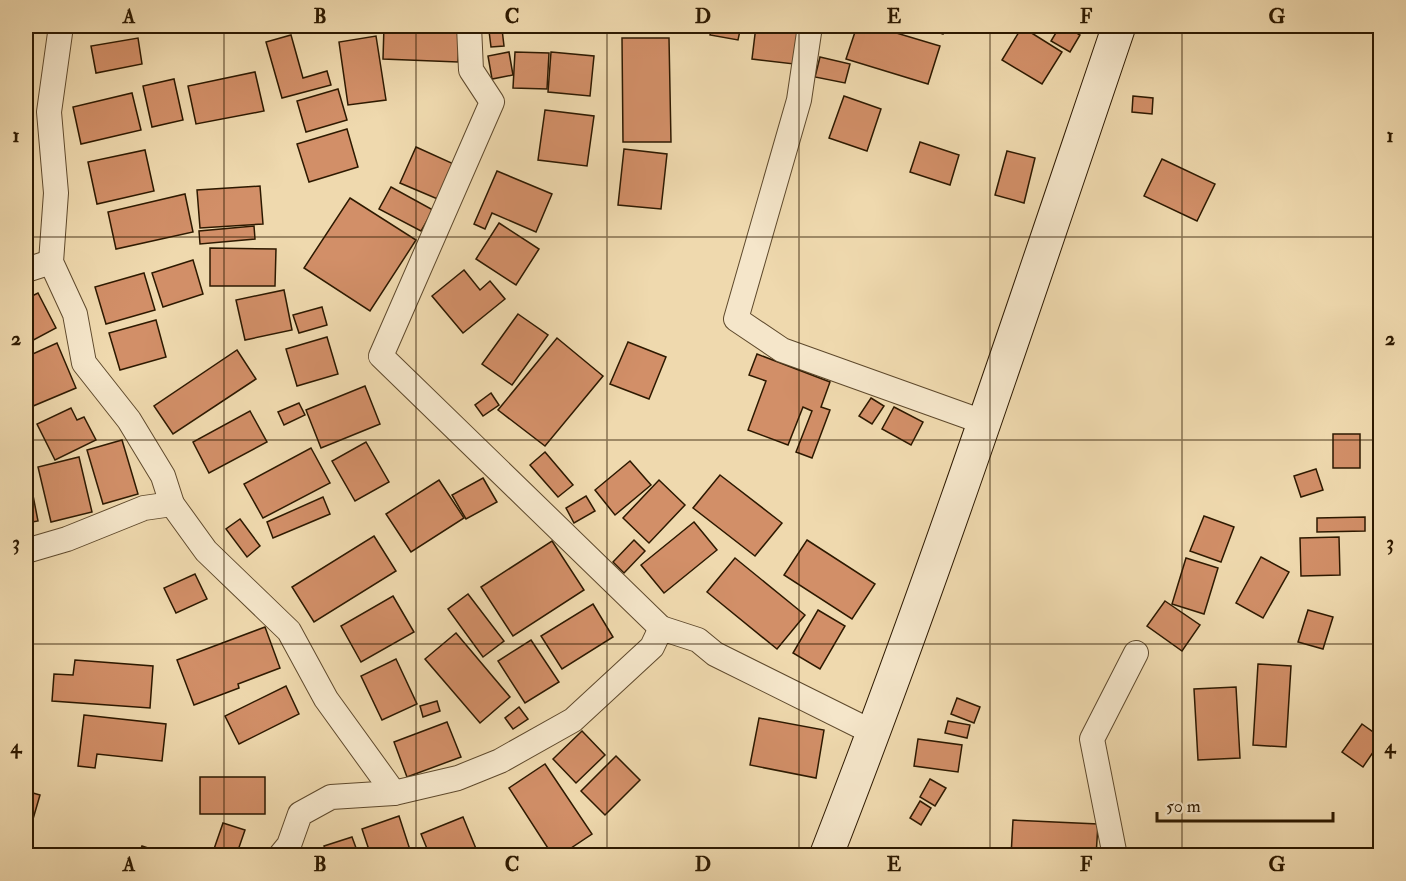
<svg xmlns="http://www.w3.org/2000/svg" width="1406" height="881" viewBox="0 0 1406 881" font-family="'IM FELL Double Pica',serif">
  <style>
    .building { fill: #d28f68; stroke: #2d1900; stroke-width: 1.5 }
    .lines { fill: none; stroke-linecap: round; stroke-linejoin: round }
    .minor-casing { stroke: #5e492c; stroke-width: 26 }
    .secondary-casing { stroke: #2d1900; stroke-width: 35 }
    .minor { stroke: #f5e6ca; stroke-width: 24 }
    .secondary { stroke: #f5e6ca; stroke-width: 33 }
    .grid { fill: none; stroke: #2d1900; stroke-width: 1.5; stroke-opacity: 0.55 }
    .neatline { fill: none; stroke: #2d1900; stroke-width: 2 }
    .grid-label { font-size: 20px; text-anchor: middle; font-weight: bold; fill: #2d1900 }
  </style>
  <rect width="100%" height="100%" fill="#efd9ae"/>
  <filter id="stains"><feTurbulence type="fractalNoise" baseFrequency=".00333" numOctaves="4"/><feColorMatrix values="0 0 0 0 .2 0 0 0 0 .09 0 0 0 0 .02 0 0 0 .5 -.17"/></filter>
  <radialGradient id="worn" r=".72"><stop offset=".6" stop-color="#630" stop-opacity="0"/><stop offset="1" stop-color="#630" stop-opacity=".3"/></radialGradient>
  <!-- building -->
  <g class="building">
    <path d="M384 26H460L458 62 383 59Z"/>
    <path d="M712 26H741L738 40 710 35Z"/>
    <path d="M756 26H799L794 64 752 59Z"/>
    <path d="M857 26H873L940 46 928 84 846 59Z"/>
    <path d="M919 26H945L943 34Z"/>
    <path d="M1060 26H1065L1080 35 1070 52 1051 41Z"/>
    <path d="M1022 27 1062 52 1042 84 1002 60Z"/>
    <path d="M502 29 504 46 491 47 489 31Z"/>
    <path d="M291 35 303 78 327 71 331 85 282 98 266 42Z"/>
    <path d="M376 36 386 100 348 105 339 42Z"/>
    <path d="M138 38 142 64 96 73 91 46Z"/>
    <path d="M622 38H669L671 142H623Z"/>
    <path d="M509 52 513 75 492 79 488 56Z"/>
    <path d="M515 52 549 53 547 89 513 88Z"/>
    <path d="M551 52 594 56 590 96 548 92Z"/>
    <path d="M820 57 850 64 845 83 815 77Z"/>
    <path d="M255 72 264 111 196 124 188 86Z"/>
    <path d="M174 79 183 120 152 127 143 86Z"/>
    <path d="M338 89 347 120 306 132 297 101Z"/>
    <path d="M132 93 141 130 81 144 73 107Z"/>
    <path d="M844 96 881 109 867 151 829 138Z"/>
    <path d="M1133 96 1153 98 1152 114 1132 112Z"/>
    <path d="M26 103 29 169H26Z"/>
    <path d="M545 110 594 116 587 166 538 160Z"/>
    <path d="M347 129 358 167 309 182 297 144Z"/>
    <path d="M920 142 959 155 950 185 910 172Z"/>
    <path d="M416 147 456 165 440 200 400 183Z"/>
    <path d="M624 149 667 154 661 209 618 205Z"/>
    <path d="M145 150 154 191 97 204 88 162Z"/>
    <path d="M1007 151 1035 158 1024 203 995 195Z"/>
    <path d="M1162 159 1215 184 1197 221 1144 196Z"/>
    <path d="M497 171 552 194 536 232 492 213 485 229 474 224Z"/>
    <path d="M260 186 263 224 200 228 197 190Z"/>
    <path d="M391 187 433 210 421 231 379 209Z"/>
    <path d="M185 194 193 232 116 249 108 212Z"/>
    <path d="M350 198 416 240 370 311 304 268Z"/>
    <path d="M499 223 539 249 516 285 476 259Z"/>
    <path d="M254 226 255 239 200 244 199 231Z"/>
    <path d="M210 248 276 249 275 286H210Z"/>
    <path d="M193 260 203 294 163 307 152 273Z"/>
    <path d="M464 270 480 290 490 281 505 299 463 333 432 296Z"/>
    <path d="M144 273 155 310 106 324 95 287Z"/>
    <path d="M284 290 292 330 245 340 236 300Z"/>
    <path d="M38 293 56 328 26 344V299Z"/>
    <path d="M322 307 327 325 299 333 293 315Z"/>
    <path d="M518 314 548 335 512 385 482 364Z"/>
    <path d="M156 320 166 357 120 370 109 333Z"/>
    <path d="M327 337 338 374 297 386 286 349Z"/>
    <path d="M557 338 603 376 545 446 498 410Z"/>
    <path d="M628 342 666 357 649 399 610 384Z"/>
    <path d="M57 343 76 388 26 409V357Z"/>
    <path d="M237 350 256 379 173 434 154 406Z"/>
    <path d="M757 354 830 382 821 407 830 410 812 458 796 452 812 411 803 407 788 445 748 430 766 381 749 375Z"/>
    <path d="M365 386 380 424 321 448 306 410Z"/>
    <path d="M491 393 499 405 483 416 475 405Z"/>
    <path d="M871 398 884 406 872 424 859 416Z"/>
    <path d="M299 403 305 415 284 425 278 412Z"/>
    <path d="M894 407 923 422 911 445 882 429Z"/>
    <path d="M71 408 77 420 84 417 96 440 55 460 37 424Z"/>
    <path d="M250 411 267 442 209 473 193 442Z"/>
    <rect x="1333" y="434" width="27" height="34"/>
    <path d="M122 440 138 494 103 504 87 450Z"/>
    <path d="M366 442 389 482 355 501 332 461Z"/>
    <path d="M311 448 330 483 263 518 244 484Z"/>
    <path d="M545 452 573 485 558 497 530 465Z"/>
    <path d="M79 457 92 512 51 522 38 467Z"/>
    <path d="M630 461 651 485 615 515 595 490Z"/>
    <path d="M1316 469 1323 490 1301 497 1294 476Z"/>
    <path d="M26 475H29L38 521 26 523Z"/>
    <path d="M720 475 782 523 755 556 693 508Z"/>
    <path d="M483 478 497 502 466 519 452 495Z"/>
    <path d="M439 480 464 518 411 552 386 514Z"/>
    <path d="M659 480 685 505 649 543 623 518Z"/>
    <path d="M586 496 595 511 574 523 566 508Z"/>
    <path d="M323 497 330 514 273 538 267 522Z"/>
    <path d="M1204 516 1234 527 1221 562 1190 551Z"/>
    <path d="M1365 517V531L1317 532V518Z"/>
    <path d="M240 519 260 546 247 557 226 529Z"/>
    <path d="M694 522 717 550 664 593 641 565Z"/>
    <path d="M374 536 396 571 314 622 292 587Z"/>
    <path d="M1339 537 1340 575 1301 576 1300 538Z"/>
    <path d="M634 540 645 551 624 573 613 562Z"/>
    <path d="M807 540 875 584 852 619 784 575Z"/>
    <path d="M552 541 584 590 513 636 481 587Z"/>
    <path d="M1261 557 1289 572 1263 618 1236 603Z"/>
    <path d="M735 558 805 615 777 649 707 592Z"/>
    <path d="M1186 558 1218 568 1204 614 1172 604Z"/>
    <path d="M195 574 207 599 176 613 164 588Z"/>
    <path d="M468 594 504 641 483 657 448 609Z"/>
    <path d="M393 596 414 632 361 662 341 626Z"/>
    <path d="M1165 601 1200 625 1182 651 1147 626Z"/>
    <path d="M593 604 613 637 562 669 541 636Z"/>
    <path d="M818 610 845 626 820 669 793 653Z"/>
    <path d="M1308 610 1333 617 1323 649 1298 642Z"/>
    <path d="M265 627 280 668 238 684 239 688 194 705 177 660Z"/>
    <path d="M456 633 510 697 480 723 425 659Z"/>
    <path d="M531 640 559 682 525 703 498 661Z"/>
    <path d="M396 659 417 704 382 720 361 676Z"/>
    <path d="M75 660 153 666 150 708 52 701 54 674 73 675Z"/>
    <path d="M1258 664 1291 666 1286 747 1253 745Z"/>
    <path d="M286 686 299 714 239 744 225 716Z"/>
    <path d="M1236 687 1240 758 1198 760 1194 689Z"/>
    <path d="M957 698 980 707 974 723 951 714Z"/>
    <path d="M437 701 440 711 423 717 420 706Z"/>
    <path d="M519 707 528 719 513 729 505 718Z"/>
    <path d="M84 715 166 724 162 761 97 754 95 768 78 766Z"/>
    <path d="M759 718 824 730 816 778 750 765Z"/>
    <path d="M948 721 970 725 967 738 945 733Z"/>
    <path d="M447 722 461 757 407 777 394 742Z"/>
    <path d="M1362 724 1380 737V742L1363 767 1342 752Z"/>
    <path d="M582 731 605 755 576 783 553 759Z"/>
    <path d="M26 735 29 736 26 763Z"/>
    <path d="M918 739 962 745 958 772 914 766Z"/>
    <path d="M616 756 640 780 605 815 581 791Z"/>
    <path d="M545 764 592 834 559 856H553L509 788Z"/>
    <rect x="200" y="777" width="65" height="37"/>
    <path d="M930 779 946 788 935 806 920 797Z"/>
    <path d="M26 791 40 795 31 826 26 825Z"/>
    <path d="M920 801 931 808 921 825 910 818Z"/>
    <path d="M399 816 412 856H371L362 829Z"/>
    <path d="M463 817 479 856H430L421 834Z"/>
    <path d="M1013 820 1098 824 1096 856H1011Z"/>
    <path d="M223 823 245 830 236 856 214 849Z"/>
    <path d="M352 837 359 856H328L324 846Z"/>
    <path d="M142 846 172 856H138Z"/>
    <path d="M34 850 60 856H33Z"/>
  </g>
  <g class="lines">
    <defs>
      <g id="minor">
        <path d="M61 26 49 112 56 193 51 262 75 314 84 363 129 420 163 476 172 504 206 551 289 631 326 699 394 793"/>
        <path d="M469 26 471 70 492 102 381 356 661 628"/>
        <path d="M810 26 799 100 736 319 782 350 983 422"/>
        <path d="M26 270 51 262"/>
        <path d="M26 551 67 539 144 508 172 504"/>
        <path d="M280 856 289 845 300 814 331 797 394 793 458 778 500 761 573 720 652 647 661 628 698 640 715 654 874 733"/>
        <path d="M1115 856 1092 739 1136 653"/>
      </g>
      <path id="secondary" d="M826 856C933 582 1025 303 1119 26"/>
    </defs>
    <!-- minor casing -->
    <use href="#minor" class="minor-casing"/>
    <!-- secondary casing -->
    <use href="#secondary" class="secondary-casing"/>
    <!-- minor -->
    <use href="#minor" class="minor"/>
    <!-- secondary -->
    <use href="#secondary" class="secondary"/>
  </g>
  <!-- grid -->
  <path class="grid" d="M224 26V856M416 26V856M607 26V856M799 26V856M990 26V856M1182 26V856M26 237H1380M26 440H1380M26 644H1380"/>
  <!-- margin -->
  <rect width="1406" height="881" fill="none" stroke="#efd9ae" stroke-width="66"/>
  <!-- scale -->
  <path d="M1157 812v9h176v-9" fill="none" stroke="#2d1900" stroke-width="3"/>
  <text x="1166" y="812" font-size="18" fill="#2d1900" stroke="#f5e6ca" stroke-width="4.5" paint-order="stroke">50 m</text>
  <rect x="33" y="33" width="1340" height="815" class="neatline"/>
  <g class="grid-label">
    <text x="129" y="23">A</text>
    <text x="320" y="23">B</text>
    <text x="512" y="23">C</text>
    <text x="703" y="23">D</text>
    <text x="894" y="23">E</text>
    <text x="1086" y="23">F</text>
    <text x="1277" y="23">G</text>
    <text x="16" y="142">1</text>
    <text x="1390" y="142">1</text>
    <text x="16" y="345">2</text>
    <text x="1390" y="345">2</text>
    <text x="16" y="549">3</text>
    <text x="1390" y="549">3</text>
    <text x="16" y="753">4</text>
    <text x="1390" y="753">4</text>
    <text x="129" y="871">A</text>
    <text x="320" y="871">B</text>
    <text x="512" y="871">C</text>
    <text x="703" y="871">D</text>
    <text x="894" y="871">E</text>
    <text x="1086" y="871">F</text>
    <text x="1277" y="871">G</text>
  </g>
  <rect width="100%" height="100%" filter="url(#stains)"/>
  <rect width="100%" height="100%" fill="url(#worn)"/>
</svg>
